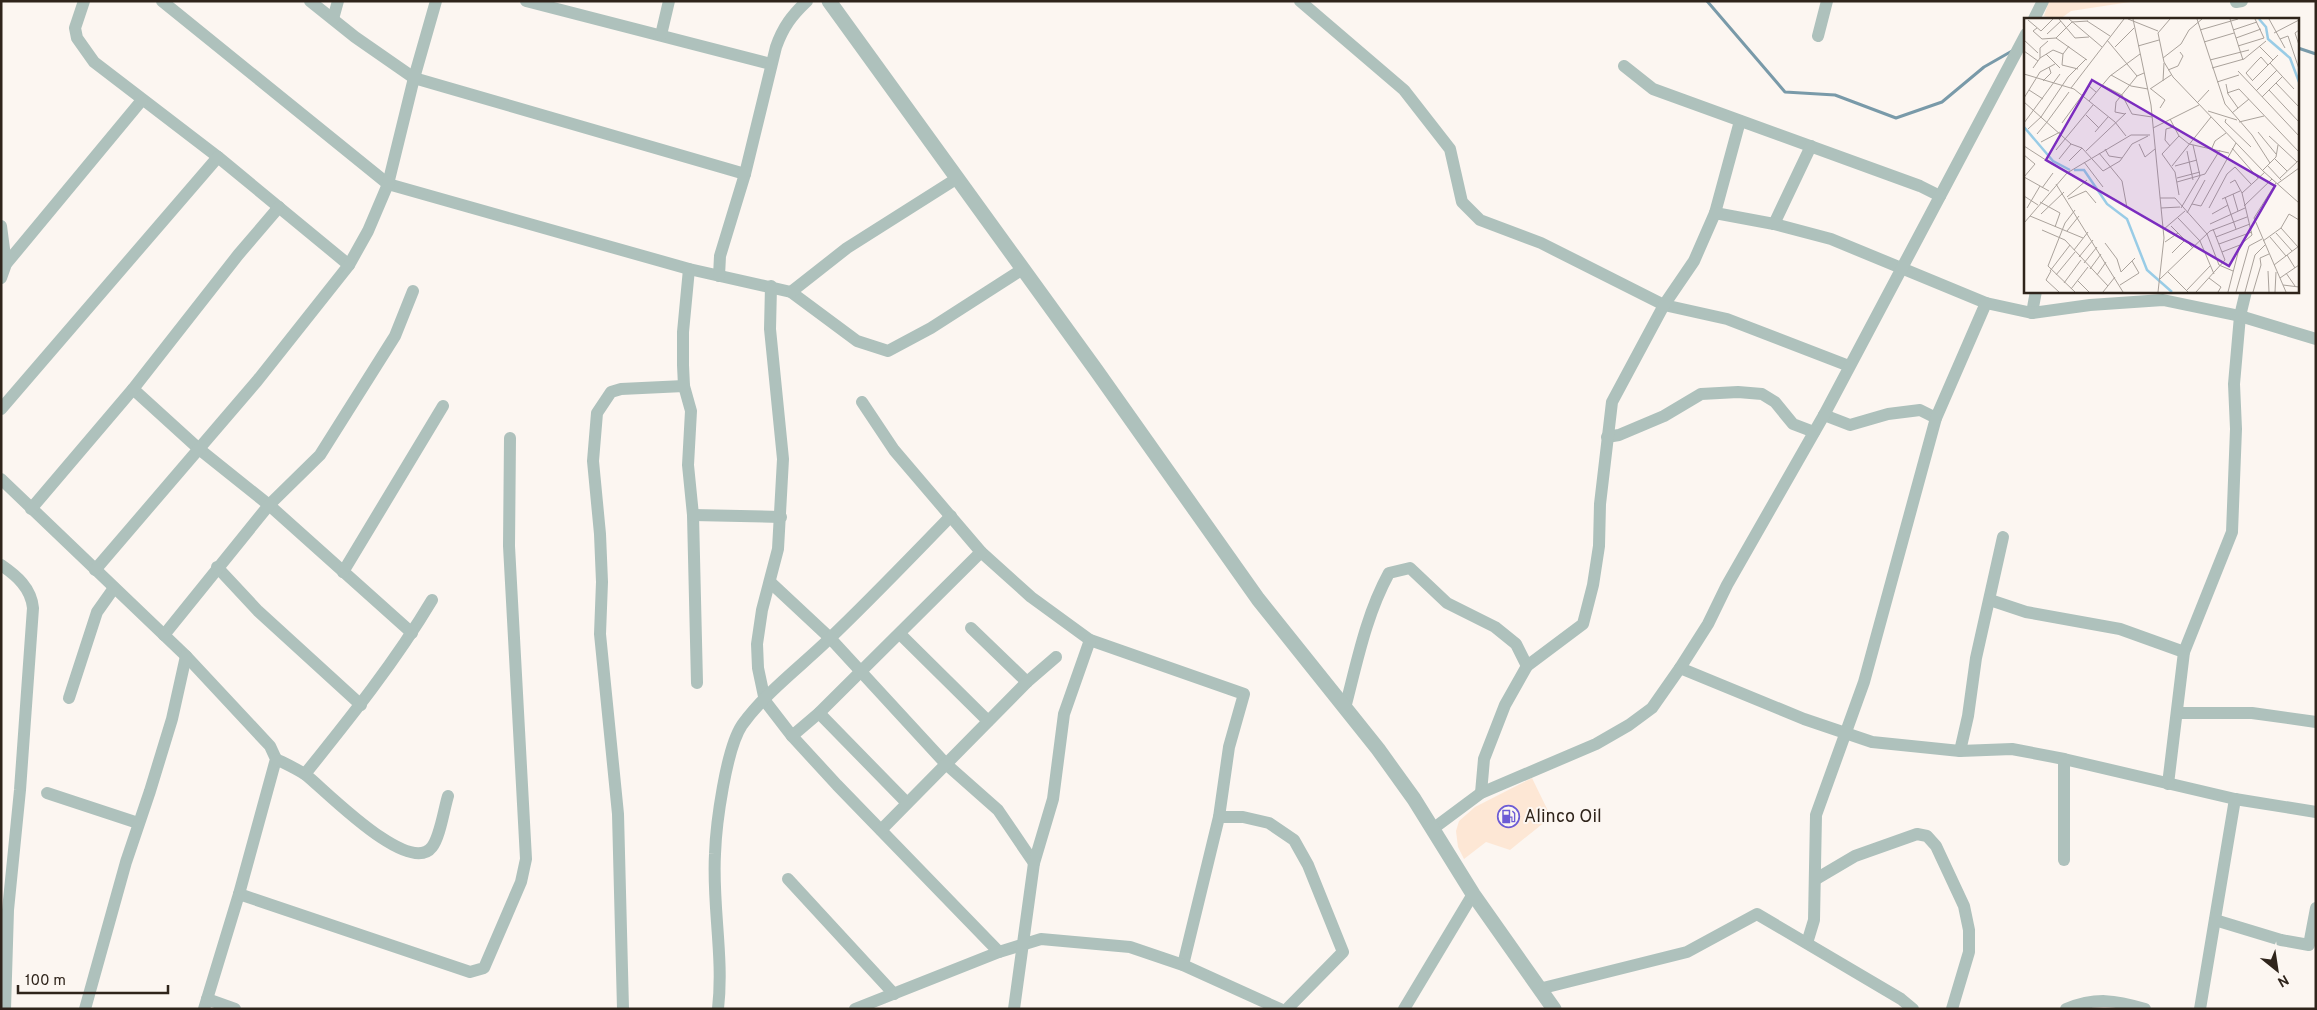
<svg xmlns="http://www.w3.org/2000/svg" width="2317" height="1010" viewBox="0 0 2317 1010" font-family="Overpass,sans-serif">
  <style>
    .built { fill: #fde7d5 }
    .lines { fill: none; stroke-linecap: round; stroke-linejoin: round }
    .stream { stroke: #799aa9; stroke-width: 3 }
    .minor { stroke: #aec1bc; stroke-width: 12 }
    .tertiary { stroke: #aec1bc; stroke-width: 15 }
    .labels { text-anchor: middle; stroke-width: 4; stroke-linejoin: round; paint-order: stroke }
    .poi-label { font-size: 18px; fill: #2f241b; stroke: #fcf6f1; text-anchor: start }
    .inset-river { fill: none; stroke: #99cce6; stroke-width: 2.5 }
    .inset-road { fill: none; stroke: #aaa29b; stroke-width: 1 }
    .view { fill: #7b2cbf; fill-opacity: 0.15; stroke: #7b2cbf; stroke-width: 2.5 }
    .inset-edge { fill: none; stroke: #2f241b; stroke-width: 2.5 }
  </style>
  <rect width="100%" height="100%" fill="#fcf6f1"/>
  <!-- built -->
  <g class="built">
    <path d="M2049 1H2130V2L2071 11 2060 19H2055L2044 16Z"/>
    <path d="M1532 778 1551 817 1510 850 1486 842 1464 859 1458 847 1456 831 1459 821 1475 807Z"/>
  </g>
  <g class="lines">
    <!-- stream -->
    <g class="stream">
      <path d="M1707 1 1785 92 1835 95 1896 118 1942 102 1984 67 2012 51"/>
      <path d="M2298 48 2316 54"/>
    </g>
    <!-- minor -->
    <g class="minor">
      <path d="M84 1 75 28 77 38 94 62 218 157 349 265"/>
      <path d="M162 1 388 184 689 269 791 292 857 341 888 351 931 328 1023 269"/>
      <path d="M310 1 355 37 414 78 745 174"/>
      <path d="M526 1 771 64"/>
      <path d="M1300 1 1404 90 1450 149 1462 202 1480 220 1541 243 1664 305 1727 319 1849 366"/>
      <path d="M2236 2 2242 1"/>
      <path d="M333 19 338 1"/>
      <path d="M2034 19 2043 1"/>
      <path d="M661 35 669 1"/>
      <path d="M1818 36 1827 1"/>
      <path d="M1624 66 1653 89 1920 186 1940 196"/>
      <path d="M1715 213 1740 121"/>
      <path d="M1774 224 1811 146"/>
      <path d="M1 226 6 264"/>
      <path d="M689 269 683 332V365L684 386 691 411 688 465 693 515 697 683"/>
      <path d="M719 276 720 256 745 174 776 47C783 27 792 15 807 1"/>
      <path d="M1 278 6 264 142 100"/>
      <path d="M771 286 770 329 783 459 778 549 762 610 757 644 758 668 765 701 792 736 837 785 999 952"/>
      <path d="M791 292 847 248 956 179"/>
      <path d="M2032 313 2036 291"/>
      <path d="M133 389 199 449 269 505 412 633"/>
      <path d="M862 402 894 450 981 552 1031 597 1090 640 1244 694 1229 747 1219 817 1183 965"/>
      <path d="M1 409 218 157"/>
      <path d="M1824 415 1850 425 1888 414 1920 410 1936 418"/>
      <path d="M1607 437 1619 435 1664 416 1701 394 1738 392 1762 394 1775 402 1793 424 1814 432"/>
      <path d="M1 479 186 656 270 746 276 759 239 894 204 1009"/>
      <path d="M31 509 133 389 238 255 279 207"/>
      <path d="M693 515 781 517"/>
      <path d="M1 565C17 576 31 588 33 608L20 790 8 910 5 1009"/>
      <path d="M217 567 258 611 361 705"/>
      <path d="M95 570 257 381 349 265 368 231 388 184 414 78 436 1"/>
      <path d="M343 572 443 406"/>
      <path d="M770 582 830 638 946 764 998 810 1034 863"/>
      <path d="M1990 600 2026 612 2120 629 2184 652"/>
      <path d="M971 628 1027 682"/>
      <path d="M900 634 988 721"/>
      <path d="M164 635 269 505 320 455 395 336 413 291"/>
      <path d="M1680 668 1804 719 1872 742 1960 751 2012 749 2064 759 2235 799 2316 812"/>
      <path d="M69 698 97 612 114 588"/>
      <path d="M1345 708C1357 662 1366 615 1389 573L1410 568 1447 603 1495 627 1516 644 1527 666"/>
      <path d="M819 713 907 803"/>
      <path d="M2177 713H2252L2316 722"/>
      <path d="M792 736 819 713 981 552"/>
      <path d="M1960 751 1968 716 1976 658 2003 537"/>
      <path d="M276 759C286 764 297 769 306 775 325 790 409 877 432 847 440 837 444 809 448 796"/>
      <path d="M305 774C350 718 395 662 432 600"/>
      <path d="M2168 784 2184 652 2232 532 2236 429 2234 384 2240 316 2246 291"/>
      <path d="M47 793 138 823"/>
      <path d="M1481 793 1484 759 1505 705 1527 666 1583 624 1593 585 1599 546 1600 504 1612 402 1664 305 1694 261 1715 213 1774 224 1831 239 1986 303 2032 313 2090 305 2163 300 2240 316 2316 339"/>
      <path d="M1219 817H1243L1269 823 1294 840 1308 865 1343 952 1287 1009"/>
      <path d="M1434 828 1481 793 1596 744 1629 725 1652 708 1680 668 1708 624 1727 585 1824 415 2026 34"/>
      <path d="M881 830 1027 682 1056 657"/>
      <path d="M2064 860V759"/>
      <path d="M788 879 894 994"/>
      <path d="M1816 879 1855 856 1917 834 1927 836 1936 846 1964 906 1969 930V952L1952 1009"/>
      <path d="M239 894 470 972 484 968 521 882 526 859 509 546 510 438"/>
      <path d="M2215 920 2281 940 2309 945 2316 908"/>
      <path d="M1807 943 1814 920 1816 815 1864 682 1936 418 1986 303"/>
      <path d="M1539 989 1687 952 1757 914 1901 999 1913 1009"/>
      <path d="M207 999 235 1009"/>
      <path d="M85 1009 126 862 150 791 172 719 186 656"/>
      <path d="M623 1009 618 814 600 634 602 582 600 534 593 461 597 413 611 392 621 389 684 386"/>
      <path d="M718 1009C724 957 712 905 715 854 716 824 726 749 742 725 765 693 800 667 828 640 870 600 910 558 951 516"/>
      <path d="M855 1009 999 952 1041 939 1130 947 1183 965 1280 1009"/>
      <path d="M1014 1009 1034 863 1053 799 1064 714 1090 640"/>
      <path d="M1404 1009 1473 894"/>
      <path d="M2066 1009C2096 997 2115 1000 2145 1009"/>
      <path d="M2200 1009 2235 799"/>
    </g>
    <!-- tertiary -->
    <path class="tertiary" d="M829 1 1096 370 1258 599 1378 749 1414 799 1473 894 1554 1009"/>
  </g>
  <!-- icons -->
  <defs>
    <symbol id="fuel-ring" viewBox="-11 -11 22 22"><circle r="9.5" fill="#fcf6f1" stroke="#6d5cd5" stroke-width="1.5"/><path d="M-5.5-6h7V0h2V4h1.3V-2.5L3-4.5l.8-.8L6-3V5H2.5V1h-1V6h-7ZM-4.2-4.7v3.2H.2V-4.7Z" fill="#6d5cd5"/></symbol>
  </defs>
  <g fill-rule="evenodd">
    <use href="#fuel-ring" x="1496" y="804" width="25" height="25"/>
  </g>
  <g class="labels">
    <!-- poi labels -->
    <g class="poi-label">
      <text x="1524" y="822">Alinco Oil</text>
    </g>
  </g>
  <!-- overview -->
  <g transform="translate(2024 18)">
    <rect width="275" height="275" fill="#fcf6f1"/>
    <path class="inset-river" d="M235 1 242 9 244 21 266 40 275 64M0 109 29 143 46 152M50 152H60L83 186 103 201 123 252 148 274"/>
    <path class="inset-road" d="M35 1 51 20 65 19M45 1 78 29M104 1 134 13M109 1 127 87 140 220 134 274M146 1 134 15 140 44 149 59 239 153 275 185M173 1 201 86 228 117 246 145M206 1 219 42M245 1 261 30M4 2 17 13 29 1M63 3 86 18M13 10 9 13 18 21 32 20 63 42M176 12 214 1M209 12 233 4M275 12 271 15 275 27M250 15 275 2M23 16 37 3M32 20 48 4 64 3M212 20 237 11M256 21 264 18 275 51M0 22 14 35M83 22 113 58M180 24 210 15M45 28 39 36 38 47 54 51M114 28 135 22M214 28 240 20 231 1M235 28 249 42M91 29 110 10M0 33 14 43M22 36 36 50M16 40 29 32 39 36M139 40 157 26 165 12 178 1M186 42 225 32M246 45 270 71M9 50 16 40V30L24 23M188 50 220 41 242 23M144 52 154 48 159 38 156 34M214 53 275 118M0 56 50 71 91 104 102 118M87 57 107 68 124 71M228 62 222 55 232 44 237 39 244 47M19 63 27 55 25 49M139 63 140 45M228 63 254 37M193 64 215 57M252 65 275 89M202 66 204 76 214 90M78 67 98 77 108 96 128 99M47 70 100 1M126 71 147 57M127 71 141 82 136 90M5 72 19 81M245 72 275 104M232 73 253 52M203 75 215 71 275 134M238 79 258 59M0 80 16 54 31 46M65 83 86 58 116 36M0 84 47 126 58 130 79 153 96 143 108 126 124 118M173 85 185 72M184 93 213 102M208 95 225 81M101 96 91 94 92 84 113 58 120 55M62 97 75 110M146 101 155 118 165 126 205 135M202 101 201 104 227 129M23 104 45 74M215 104 240 98M0 105 36 56M38 105 65 68 72 74M129 110 175 87M4 111 17 99 44 59 62 41M71 114 84 99M234 114 252 136M13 116 23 104M245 118 273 144M17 124 36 114M115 126 121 139 131 131M0 128 28 146M146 128 141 122 142 111 149 109M188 130 191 123 202 115M208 130 234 160M81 131 85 138 98 140M32 132 69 87M62 133 102 95M163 133 169 162M75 135 98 163 103 190M0 137 11 146 0 159M250 140 263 153M35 141 47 126M45 143 58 130M60 144 79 169M243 147 257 162M148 148 187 99M151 148 173 142M239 152 252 139 254 127M0 159 25 173M153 160 176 154M256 160 275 142M153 164 181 156 196 132M206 165 211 162 218 175M252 165 230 200 262 274M32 166 99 274M253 166 275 150M18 170 29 155M209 176 214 193M155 177 151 154 138 136 155 118M0 178 14 187M43 179 63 162M201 179 212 211M136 180H151L183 216 195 247 209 253M44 181 62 173 72 185M198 181 216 173M16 184 36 195 31 209M168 186 177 188 212 125M220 188 248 161M3 190 16 168M137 190 156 189M157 190 176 158 169 127M185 190 203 156 211 149 227 166M51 192 41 205 24 248 51 274M163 195 181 162M17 196 40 174M188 196 204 187M6 198 59 220M154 200 176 223 190 256M0 205 43 155 107 117H126M186 206 221 190M147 208 169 230M257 210 265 196 275 202M140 211 161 193M18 212 41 222 84 268M43 213 55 198M252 215 268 233M192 219 226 206M246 219 262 238M239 223 257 210 274 229M141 224 154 215M81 225 93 241 97 254M195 226 228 214M50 232 64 214M198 234 216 227 228 217 218 175 241 154M148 235 161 222M263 237 271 250M55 239 69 222M60 245 73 229M250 247 275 228M66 251 77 236M26 253 46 227M27 253 22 262 35 274M244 253 245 274M97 254 111 240M144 254 164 274M262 255 271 268M32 257 51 234M73 257 82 244M185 260 197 269 194 274M256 260 275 247M136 261 186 213 223 199M54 263 65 274M40 265 57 242M96 267 115 255 108 243M259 267 275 269M47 271 64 249M163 272 186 248M79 274 91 259M172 274 201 242 189 211M204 274 216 227M212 274 225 228 238 221M221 274 231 237 241 227M229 274 237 247 236 240 245 236M251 274 252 254"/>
    <path class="view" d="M68 62 251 168 205 248 22 142Z"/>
    <rect width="275" height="275" class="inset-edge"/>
  </g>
  <!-- border -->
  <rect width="2317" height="1010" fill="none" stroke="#2f241b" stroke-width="5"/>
  <!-- north arrow -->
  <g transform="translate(2277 970) rotate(150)" stroke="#fcf6f1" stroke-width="4" paint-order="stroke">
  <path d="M0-4L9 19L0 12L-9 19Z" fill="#2f241b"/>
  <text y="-8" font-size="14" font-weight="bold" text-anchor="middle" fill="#2f241b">N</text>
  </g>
  <!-- scale -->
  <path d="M18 985v8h150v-8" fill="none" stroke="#2f241b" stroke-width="2.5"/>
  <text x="25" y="985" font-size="15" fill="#2f241b" stroke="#fcf6f1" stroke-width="4" paint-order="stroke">100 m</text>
</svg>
